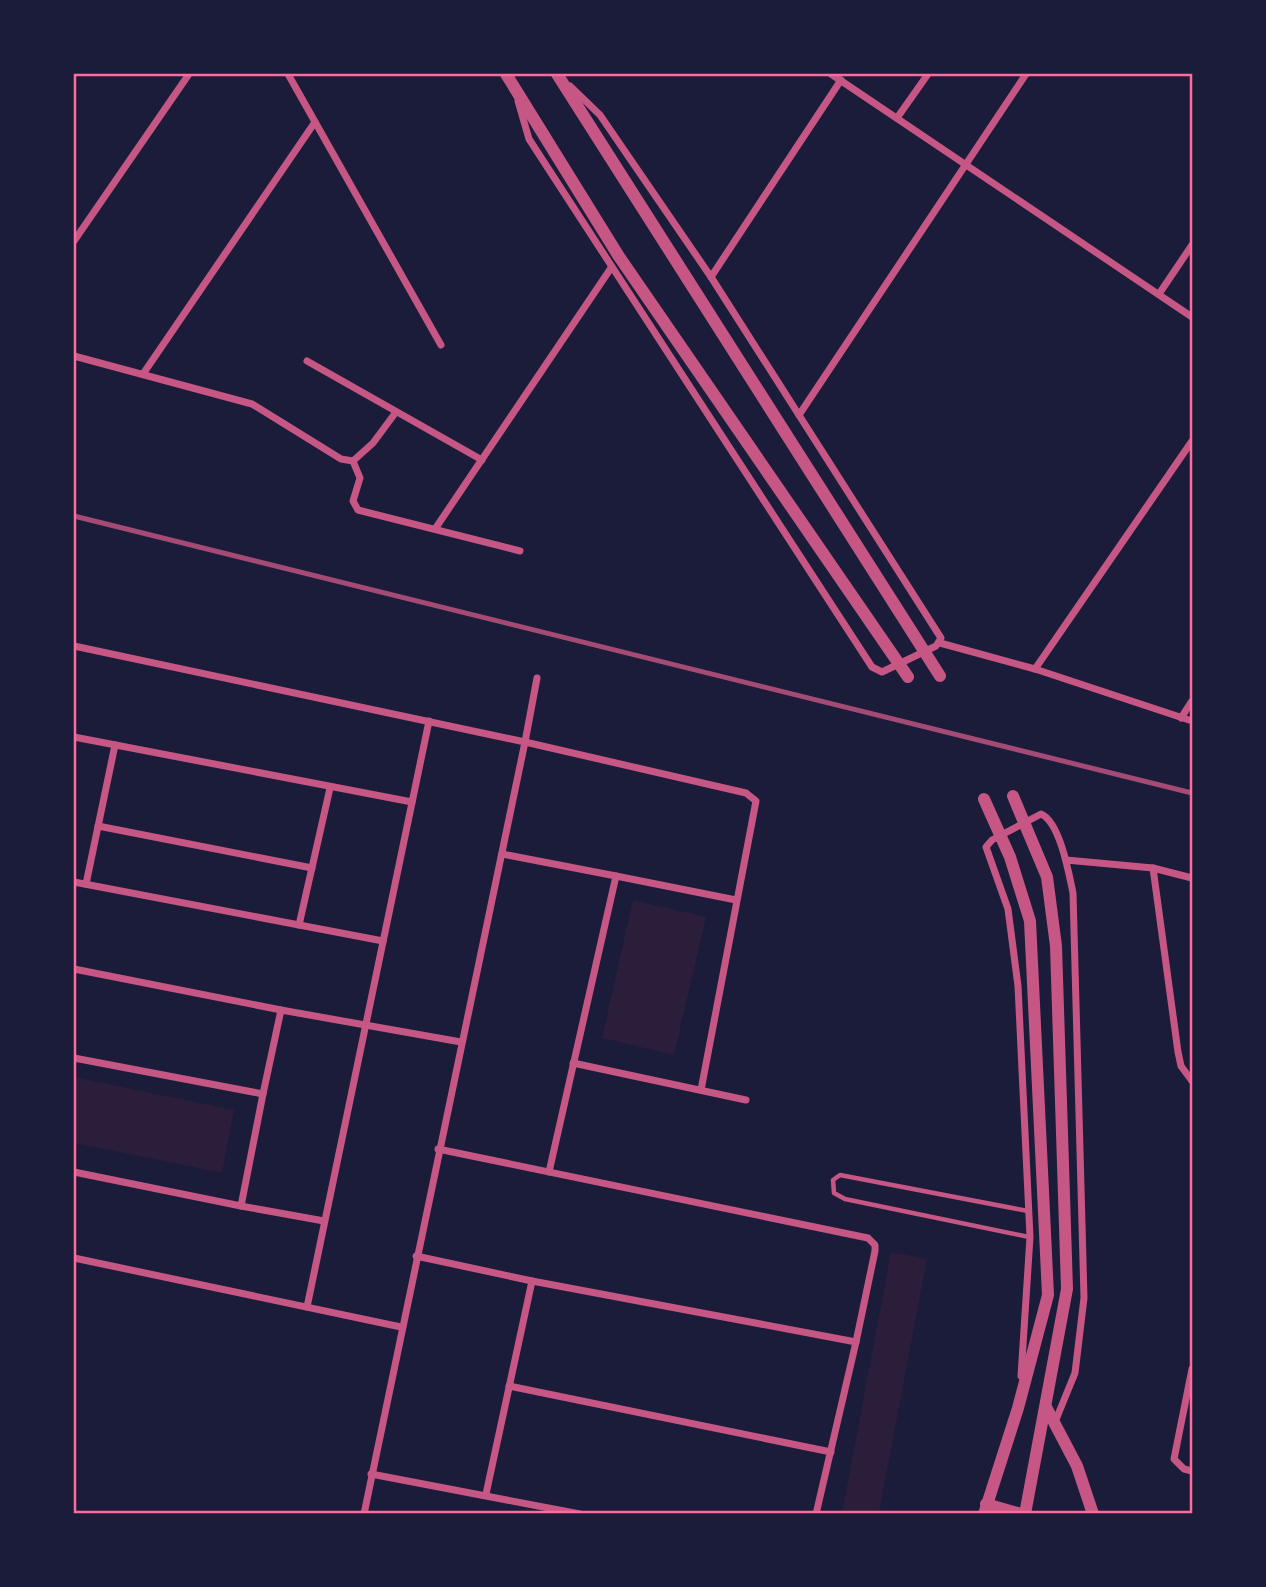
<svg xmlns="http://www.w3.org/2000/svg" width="1266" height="1587" viewBox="0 0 1266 1587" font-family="'Exo 2',sans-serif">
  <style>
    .green { fill: #2a1e3b }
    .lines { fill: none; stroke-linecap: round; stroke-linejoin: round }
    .service { stroke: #c65784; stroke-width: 4.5 }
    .minor { stroke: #c65784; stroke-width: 7 }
    .tertiary { stroke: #c65784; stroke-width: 12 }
    .rail { stroke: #a44b75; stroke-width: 5 }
    .neatline { fill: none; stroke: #ff6b9d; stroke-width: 2.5 }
  </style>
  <rect width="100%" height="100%" fill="#1b1b3a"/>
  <!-- green -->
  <g class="green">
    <path d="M633 900 706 917 674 1055 602 1038Z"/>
    <path d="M74 1077 234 1110 222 1173 74 1143Z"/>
    <path d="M891 1252 927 1259 879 1513H842Z"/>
  </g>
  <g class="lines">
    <!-- service -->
    <path class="service" d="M1028 1211 840 1175 833 1180 834 1193 845 1199 1029 1237"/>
    <!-- minor -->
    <g class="minor">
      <path d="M288 74 441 345"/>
      <path d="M831 74 1192 317"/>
      <path d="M518 101 529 139 872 667 882 672 936 646 941 638 711 277 600 115 570 86"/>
      <path d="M897 118 928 74"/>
      <path d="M74 241 189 74"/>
      <path d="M711 277 841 80"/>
      <path d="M1159 294 1192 245"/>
      <path d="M74 356 252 404 341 459 353 461 373 443 396 412"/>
      <path d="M307 361 482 460"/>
      <path d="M143 374 315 122"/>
      <path d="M799 415 1026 74"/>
      <path d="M353 461 360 478 353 501 358 510 520 551"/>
      <path d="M435 529 611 268"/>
      <path d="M940 643 1035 669 1192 721"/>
      <path d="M74 646 525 742 364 1514"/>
      <path d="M1035 669 1192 441"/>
      <path d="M537 678 525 742 746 793 756 801 701 1090"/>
      <path d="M1181 718 1192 701"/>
      <path d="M74 737 412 802"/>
      <path d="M98 826 312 868"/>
      <path d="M502 854 616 876 549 1172"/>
      <path d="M1066 860 1153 868 1192 878"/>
      <path d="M1153 868 1178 1052 1181 1066 1192 1081"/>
      <path d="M616 876 736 900"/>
      <path d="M74 882 383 941"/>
      <path d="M86 884 115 745"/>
      <path d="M299 925 330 788"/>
      <path d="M74 969 281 1010 263 1094 74 1058"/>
      <path d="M281 1010 461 1042"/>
      <path d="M573 1063 746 1100"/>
      <path d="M438 1149 868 1238 875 1245V1251L856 1342"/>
      <path d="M74 1172 241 1206 263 1094"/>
      <path d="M241 1206 324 1221"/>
      <path d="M416 1256 532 1281 486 1494"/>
      <path d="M74 1258 401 1327"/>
      <path d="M532 1281 856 1342 816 1514"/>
      <path d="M307 1307 429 721"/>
      <path d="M1192 1369 1174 1459 1184 1469 1192 1471"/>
      <path d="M1021 1376 1030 1237 1018 986 1008 909 986 847 992 840 1041 814C1060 822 1069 874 1073 893L1084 1298 1075 1373 1055 1422"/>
      <path d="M509 1386 831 1452"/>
      <path d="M371 1474 580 1514"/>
    </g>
    <!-- tertiary -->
    <g class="tertiary">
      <path d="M506 74 618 255 908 677"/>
      <path d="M557 74 940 676"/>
      <path d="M1013 796 1047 877 1056 946 1067 1289 1025 1514"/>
      <path d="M984 799 1010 857 1030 921 1048 1295 1018 1408 984 1514"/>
      <path d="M1046 1407 1077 1466 1093 1514"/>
      <path d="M986 1504 1021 1514"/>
    </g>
    <!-- rail -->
    <path class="rail" d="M74 516 1192 793"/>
  </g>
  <!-- border -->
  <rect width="1266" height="1587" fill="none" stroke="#1b1b3a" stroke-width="150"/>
  <rect x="75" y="75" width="1116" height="1437" class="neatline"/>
</svg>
